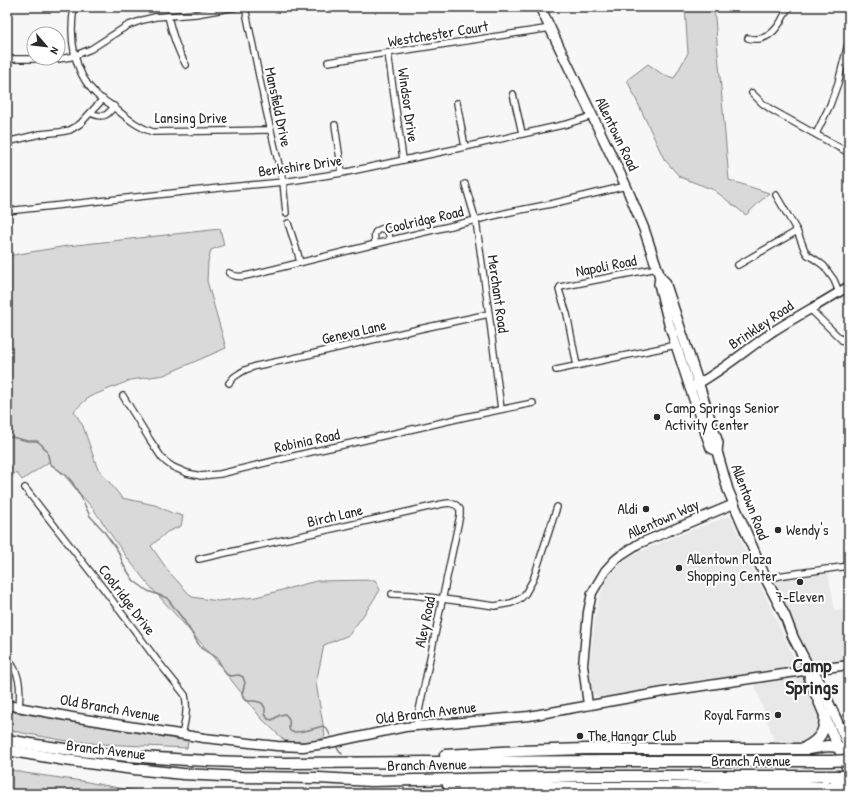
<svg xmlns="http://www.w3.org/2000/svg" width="856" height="801" viewBox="0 0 856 801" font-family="'Patrick Hand',sans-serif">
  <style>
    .built { fill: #e8e8e8 }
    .green { fill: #d9d9d9; stroke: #828282 }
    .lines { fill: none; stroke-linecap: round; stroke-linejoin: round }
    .stream { stroke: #7b7b7b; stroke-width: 1.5 }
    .street-casing { stroke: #2b2b2b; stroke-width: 8 }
    .secondary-casing { stroke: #2b2b2b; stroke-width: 11 }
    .primary-casing { stroke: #2b2b2b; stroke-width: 12 }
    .highway-casing { stroke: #2b2b2b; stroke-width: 13 }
    .street { stroke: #fff; stroke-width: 5.5 }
    .secondary { stroke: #fff; stroke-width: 8 }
    .primary { stroke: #fff; stroke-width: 9 }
    .highway { stroke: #fff; stroke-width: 10 }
    .highway-bridge-casing { stroke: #2b2b2b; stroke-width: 13; stroke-linecap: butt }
    .highway-bridge { stroke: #fff; stroke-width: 10 }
    .poi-dot { fill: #2b2b2b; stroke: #fff; stroke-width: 1.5 }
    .labels { text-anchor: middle; stroke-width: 4; stroke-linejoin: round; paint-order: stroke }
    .street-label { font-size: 15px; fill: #2b2b2b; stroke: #fff }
    .poi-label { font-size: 15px; fill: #2b2b2b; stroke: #fff; text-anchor: start }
    .district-label { font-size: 19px; font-weight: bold; fill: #2b2b2b; stroke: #fff }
  </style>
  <rect width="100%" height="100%" fill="#f7f7f7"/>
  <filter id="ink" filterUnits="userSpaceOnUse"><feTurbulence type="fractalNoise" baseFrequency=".025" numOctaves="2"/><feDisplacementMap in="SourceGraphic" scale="8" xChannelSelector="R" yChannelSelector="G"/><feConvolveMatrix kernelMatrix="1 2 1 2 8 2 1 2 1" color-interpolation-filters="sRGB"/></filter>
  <g filter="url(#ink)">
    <!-- built -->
    <g class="built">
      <path d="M729 516 731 517 758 580 795 660V667L774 672 717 680 711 678 676 683 641 690 620 695 599 697 593 694 591 680 590 661 596 610 600 595 605 583 613 572 623 562 637 553 689 531Z"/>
      <path d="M828 571 835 611 849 609V662L813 667 772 582 776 578Z"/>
      <path d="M805 675 821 713 814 735 811 739 805 743 794 745 776 746 753 680Z"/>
    </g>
    <!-- green -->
    <g class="green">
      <path d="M685 7H714L729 180 769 193 746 215 714 190 680 177 664 159 627 80 648 64 662 74 674 78 688 53Z"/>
      <path d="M220 229 224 245 211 250 208 262 207 281 226 348 164 375 131 380 89 397 74 411 83 426 97 467 122 498 155 505 172 513 183 516 181 526 167 532 151 546 169 572 192 597 218 601 256 597 316 581 375 580 380 590 367 610 349 635 324 645 316 683 325 736 318 741 300 742 285 741 261 718 210 653 147 583 125 555 94 510 64 475 49 462 22 480 16 472 7 482V256L67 246Z"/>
      <path d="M7 711 188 741 187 748 102 744 61 740 7 730Z"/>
      <path d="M7 769 25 773 82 781 124 789 148 792 187 794H73L65 793H47L42 794H14L7 790Z"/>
    </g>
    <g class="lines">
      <!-- stream -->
      <g class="stream">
        <path d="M7 436 28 441H37L41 444 47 451 50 464 67 476 72 482 81 497 90 516 103 530 118 551 124 566 134 581 148 591 167 598 183 619 201 648 217 658 226 674 230 676 239 675 243 677 245 683 242 694 243 698 246 701H255L262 703 265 708V714L268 719 272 720 280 715 285 714C291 720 289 721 289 728 290 731 290 732 294 732 301 733 316 728 323 726L327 729 332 739"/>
        <path d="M336 746 342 754"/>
        <path d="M362 788 370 794"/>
      </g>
      <defs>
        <g id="street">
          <path d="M74 7C69 37 73 72 96 94 102 100 110 103 116 109 127 118 139 128 153 132L270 130"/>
          <path d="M245 7 266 110 283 182 286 213"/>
          <path d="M168 16C172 34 177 50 186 65"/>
          <path d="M748 38C770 44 781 24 788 7"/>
          <path d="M388 53 403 159"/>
          <path d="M7 59H58L71 57 91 49 122 29 129 25 143 20 155 17 196 14 236 7"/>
          <path d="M328 62 551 28"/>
          <path d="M752 93 762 103 772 110 849 153"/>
          <path d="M513 94 522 133"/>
          <path d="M457 103 465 147"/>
          <path d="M91 113C102 118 107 117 114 106"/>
          <path d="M335 125 342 173"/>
          <path d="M816 134 830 105 838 83 849 40"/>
          <path d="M7 142 40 134 60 132 70 130 80 124 103 99"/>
          <path d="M465 184 476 221 489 314 501 409"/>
          <path d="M776 195 797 231 805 251 808 255 816 260 824 266 834 280 839 292"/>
          <path d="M7 211 229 187 283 182 342 173 465 147 567 124 592 116"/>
          <path d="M288 223 298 254 300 263"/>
          <path d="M375 244C375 241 374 236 375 233 376 231 378 230 381 229 388 227 389 234 390 240"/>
          <path d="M738 265 797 231"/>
          <path d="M229 273C237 279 245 276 254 274L412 235 510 212 551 204 626 186"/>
          <path d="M810 309 849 347"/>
          <path d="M577 366 567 314 559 290 560 287 657 268"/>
          <path d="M556 370 676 345"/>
          <path d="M229 383 234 377 240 373 245 370 256 366 290 359 419 329 489 314"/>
          <path d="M123 396 150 440 162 458 166 462 173 467 187 473 201 476 220 474 315 451 352 443 465 417 533 403"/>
          <path d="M25 488 103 588 156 659 185 695C188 708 185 722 182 735"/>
          <path d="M199 559 442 504 449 503 456 505 460 509V515L416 725"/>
          <path d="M766 579 770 578 784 575 849 566"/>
          <path d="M392 594 413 595 495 606 511 603 516 601 521 598 525 594 533 580 557 507"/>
          <path d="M7 657C20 674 21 686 19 707"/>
        </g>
        <g id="secondary">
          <path d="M694 386C722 371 746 350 772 332 797 316 824 302 849 286"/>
          <path d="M7 705 72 717 204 738 277 746 303 747 325 744 405 727 529 716 669 691 810 670 849 665"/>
          <path d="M588 705 583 665 588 612 592 593 605 571 615 560 621 555 638 544 734 504"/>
        </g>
        <g id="primary">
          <path d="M540 7 626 186 644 229 660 277 659 284 669 324 690 388 711 448 717 451"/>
          <path d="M660 277 665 282 718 443 717 451 718 455 728 490 734 504 766 579 785 616 793 637 810 670 817 677 849 747"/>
          <path d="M810 670 809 679 847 768"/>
        </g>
        <g id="highway">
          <path d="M841 728 849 734"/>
          <path d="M7 740C99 757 192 762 286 763L605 761H830"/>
          <path d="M806 747C821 739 825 731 825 715"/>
          <path d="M7 750 65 760 134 769 183 774 242 777 319 778 371 781 591 776H849"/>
          <path d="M445 755 521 751 586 749H808L828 746 839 747 849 754"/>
          <path d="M448 785 532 787H651L787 785 828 787 841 785 844 783 849 777"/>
        </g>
      </defs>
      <!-- street casing -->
      <use href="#street" class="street-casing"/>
      <!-- secondary casing -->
      <use href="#secondary" class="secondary-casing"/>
      <!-- primary casing -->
      <use href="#primary" class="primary-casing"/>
      <!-- highway casing -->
      <use href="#highway" class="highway-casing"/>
      <!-- street -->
      <use href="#street" class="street"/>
      <!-- secondary -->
      <use href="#secondary" class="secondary"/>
      <!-- primary -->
      <use href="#primary" class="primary"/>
      <!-- highway -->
      <use href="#highway" class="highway"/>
      <defs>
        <path id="highway-bridge" d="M830 761 849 760"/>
      </defs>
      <!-- highway-bridge casing -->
      <use href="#highway-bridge" class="highway-bridge-casing"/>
      <!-- highway-bridge -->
      <use href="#highway-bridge" class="highway-bridge"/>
    </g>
  </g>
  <!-- markers -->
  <g class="poi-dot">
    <circle cx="657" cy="417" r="4"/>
    <circle cx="646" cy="509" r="4"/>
    <circle cx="778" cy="530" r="4"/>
    <circle cx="679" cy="568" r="4"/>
    <circle cx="800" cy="582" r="4"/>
    <circle cx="778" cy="715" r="4"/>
    <circle cx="580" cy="736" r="4"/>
  </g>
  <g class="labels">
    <!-- street labels -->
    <g class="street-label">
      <text transform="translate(438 34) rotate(-9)" y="5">Westchester Court</text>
      <text transform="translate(408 105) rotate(82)" y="5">Windsor Drive</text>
      <text transform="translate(278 107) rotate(78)" y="5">Mansfield Drive</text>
      <text x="191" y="123">Lansing Drive</text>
      <text transform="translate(617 134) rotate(64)" y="5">Allentown Road</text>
      <text transform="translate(300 166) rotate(-8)" y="5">Berkshire Drive</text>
      <text transform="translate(424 220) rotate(-13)" y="5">Coolridge Road</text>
      <text transform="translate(606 266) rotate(-11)" y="5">Napoli Road</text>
      <text transform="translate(498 294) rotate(82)" y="5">Merchant Road</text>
      <text transform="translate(761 325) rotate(-34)" y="5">Brinkley Road</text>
      <text transform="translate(354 332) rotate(-13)" y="5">Geneva Lane</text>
      <text transform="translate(307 441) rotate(-12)" y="5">Robinia Road</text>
      <text transform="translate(750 502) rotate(69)" y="5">Allentown Road</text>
      <text transform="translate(335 516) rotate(-13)" y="5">Birch Lane</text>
      <text transform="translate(663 519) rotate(-24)" y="5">Allentown Way</text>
      <text transform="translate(127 600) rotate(53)" y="5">Coolridge Drive</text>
      <text transform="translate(425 622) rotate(-78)" y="5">Aley Road</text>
      <text transform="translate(110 708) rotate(10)" y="5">Old Branch Avenue</text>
      <text transform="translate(426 713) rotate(-7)" y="5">Old Branch Avenue</text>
      <text transform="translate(106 750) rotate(7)" y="5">Branch Avenue</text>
      <text x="751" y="766">Branch Avenue</text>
      <text transform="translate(427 765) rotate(-1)" y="5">Branch Avenue</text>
    </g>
    <!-- poi labels -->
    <g class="poi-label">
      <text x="665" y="413">Camp Springs Senior<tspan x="665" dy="17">Activity Center</tspan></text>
      <text x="638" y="514" text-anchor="end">Aldi</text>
      <text x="786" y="535">Wendy's</text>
      <text x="687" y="564">Allentown Plaza<tspan x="687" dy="17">Shopping Center</tspan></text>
      <text x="800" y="602" text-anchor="middle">7-Eleven</text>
      <text x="770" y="720" text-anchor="end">Royal Farms</text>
      <text x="588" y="741">The Hangar Club</text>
    </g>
    <!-- district labels -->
    <g class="district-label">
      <text x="812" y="672">Camp<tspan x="812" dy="22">Springs</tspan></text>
    </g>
  </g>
  <!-- margin -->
  <rect width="856" height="801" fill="none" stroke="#fff" stroke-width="24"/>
  <rect x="12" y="12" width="832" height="777" fill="none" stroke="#2b2b2b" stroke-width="1.5" filter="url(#ink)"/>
  <!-- north arrow -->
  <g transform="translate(46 46) rotate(118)"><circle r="19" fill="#ffffff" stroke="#aaaaaa"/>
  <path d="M0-3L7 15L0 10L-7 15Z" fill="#2b2b2b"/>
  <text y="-6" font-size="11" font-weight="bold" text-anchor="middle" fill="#2b2b2b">N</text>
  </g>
</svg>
